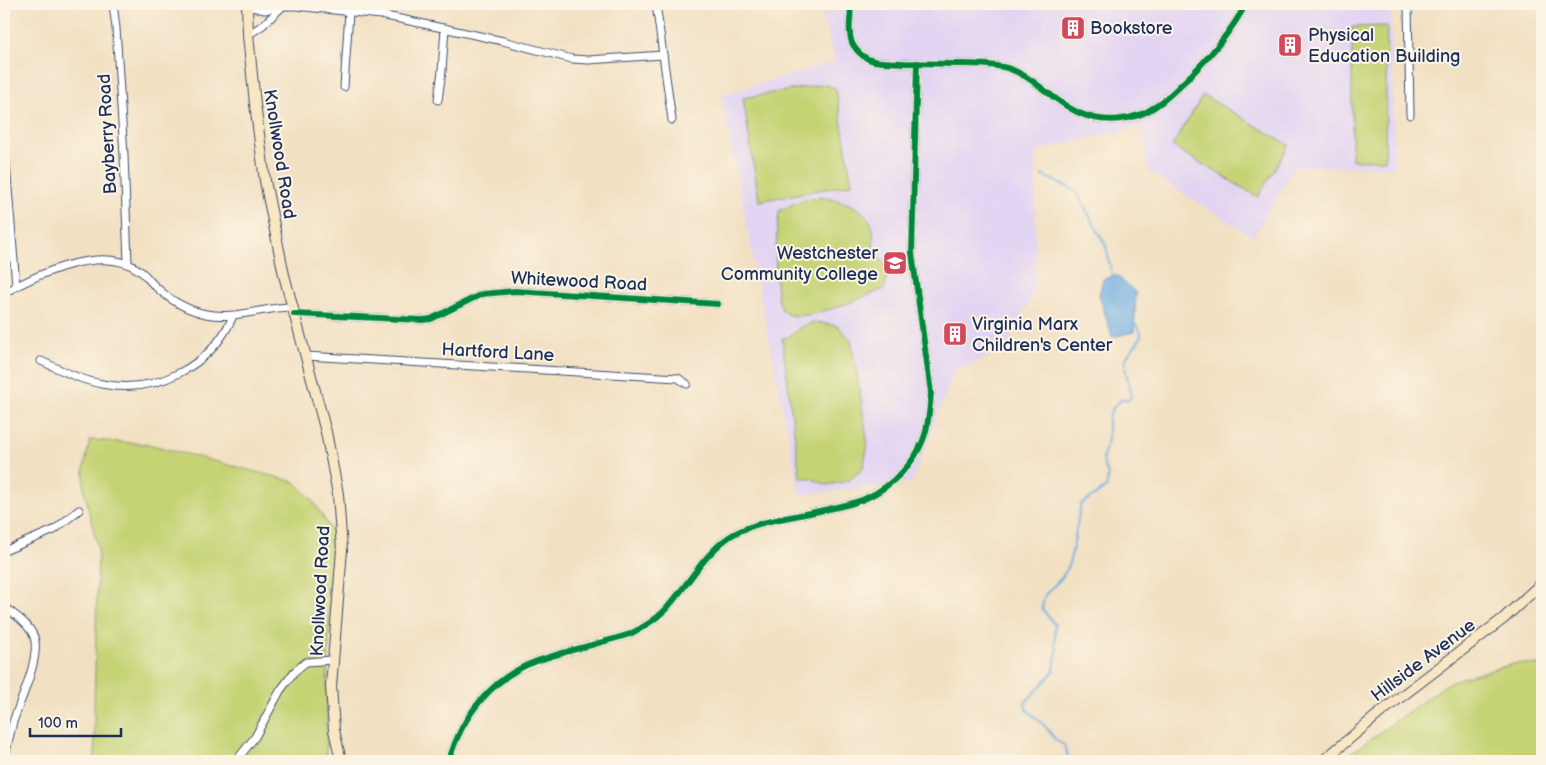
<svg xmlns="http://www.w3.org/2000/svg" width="1546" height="765" viewBox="0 0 1546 765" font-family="'Balsamiq Sans',sans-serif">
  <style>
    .built { fill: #e2d4f3 }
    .green { fill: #c5d374; stroke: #708169 }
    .water { fill: #6eade1; stroke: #446ea0 }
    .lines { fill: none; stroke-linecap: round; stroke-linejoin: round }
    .stream { stroke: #6eade1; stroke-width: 2 }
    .street-casing { stroke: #3b4a6d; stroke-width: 9 }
    .secondary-casing { stroke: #3b4a6d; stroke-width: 12 }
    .street { stroke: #fff; stroke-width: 7 }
    .secondary { stroke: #f9e7c3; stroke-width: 10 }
    .cycleway-casing { stroke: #fcf5e5; stroke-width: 9 }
    .cycleway { stroke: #00873e; stroke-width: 6 }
    .labels { text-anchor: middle; stroke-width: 4; stroke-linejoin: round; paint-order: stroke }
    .poi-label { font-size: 18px; fill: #1b2f5e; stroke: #fcf5e5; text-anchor: start }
    .street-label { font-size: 18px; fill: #1b2f5e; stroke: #fcf5e5 }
  </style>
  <rect width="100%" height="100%" fill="#fcf5e5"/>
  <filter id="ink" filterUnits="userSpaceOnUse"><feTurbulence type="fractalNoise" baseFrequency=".02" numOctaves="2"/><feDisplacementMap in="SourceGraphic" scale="10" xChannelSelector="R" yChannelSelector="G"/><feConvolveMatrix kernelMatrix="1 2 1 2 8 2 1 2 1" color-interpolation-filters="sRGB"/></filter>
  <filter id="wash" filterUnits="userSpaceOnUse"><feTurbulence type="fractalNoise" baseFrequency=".0096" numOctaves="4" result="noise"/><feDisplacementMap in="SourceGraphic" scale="20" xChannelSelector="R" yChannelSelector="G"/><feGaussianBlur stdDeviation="1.12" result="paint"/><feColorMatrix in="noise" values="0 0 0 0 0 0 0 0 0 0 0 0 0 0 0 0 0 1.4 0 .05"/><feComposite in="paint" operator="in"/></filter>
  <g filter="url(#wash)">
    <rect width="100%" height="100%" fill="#f2e0c2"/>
    <!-- built -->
    <path class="built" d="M819 4H1391L1394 167 1296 166 1253 237 1149 172 1142 126 1036 151 1035 289 1005 349 954 372 912 482 800 495 721 96 835 61Z"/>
    <!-- green -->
    <g class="green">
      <path d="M1387 26 1385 160H1352V27Z"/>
      <path d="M825 84 836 89 852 184 759 201 743 98Z"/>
      <path d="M1203 95 1289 145 1258 197 1172 146Z"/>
      <path d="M820 197C840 200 868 206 873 230 874 236 873 243 873 250 886 264 890 270 884 289 865 296 801 325 785 313 770 302 777 230 779 211L804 199Z"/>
      <path d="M815 322 838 326 851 340 857 373 868 445 863 469 848 481 827 485 810 478H800L782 338 789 337 800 327Z"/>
      <path d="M90 440 148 444 295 482 311 498 333 533 327 690 326 761H106L95 760 94 710 98 549 84 490V468Z"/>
      <path d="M1517 663 1542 665V761H1340L1451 681Z"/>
    </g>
    <!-- water -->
    <path class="water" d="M1116 275 1136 293 1134 332 1112 337 1099 295 1103 279Z"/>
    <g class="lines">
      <!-- stream -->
      <g class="stream">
        <path d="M1042 175 1076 191 1106 246 1112 276"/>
        <path d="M1074 761 1069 759 1064 745 1056 740 1044 725 1026 709 1025 703 1054 671 1057 649 1055 645V625L1042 609C1043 604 1043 597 1046 594 1054 584 1064 579 1068 566 1075 546 1076 525 1081 504L1096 495 1107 486 1108 474 1104 466 1103 457 1108 440V420L1112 409 1122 399 1127 400 1131 398C1133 384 1122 375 1126 359 1130 346 1152 338 1134 323"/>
      </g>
    </g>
  </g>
  <g filter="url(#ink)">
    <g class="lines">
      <defs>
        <g id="street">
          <path d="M113 4 116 28 124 155 128 263"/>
          <path d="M656 4 672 120"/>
          <path d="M851 4C851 17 847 33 853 45 858 53 865 59 874 61 884 63 894 62 904 63 923 63 942 64 961 64 975 64 989 64 1003 67 1031 73 1051 100 1077 112 1101 124 1134 122 1156 106 1167 99 1176 89 1185 81 1209 58 1230 33 1246 4"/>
          <path d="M1408 4 1410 115"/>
          <path d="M247 6 265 10 283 6H296L381 15 410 21 503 41 572 59 588 60 663 55"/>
          <path d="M248 35 263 25 281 8"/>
          <path d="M344 87 349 12"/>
          <path d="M438 100 442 71 445 28"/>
          <path d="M4 140 16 285"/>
          <path d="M4 293C38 274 104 243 140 271 146 275 150 282 156 287 170 300 187 310 206 314 235 320 263 307 293 307"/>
          <path d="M294 314 422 320 431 319 482 294 515 291 718 304"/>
          <path d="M306 356 678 378 687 384"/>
          <path d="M41 361C61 370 80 380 102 384 155 395 212 366 233 316"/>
          <path d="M4 551 54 530 79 510"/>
          <path d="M4 607C14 614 30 625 34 637 41 657 20 701 13 722 10 734 7 747 4 760"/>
          <path d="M236 761 255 737 280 691 294 672 306 662 332 660"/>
          <path d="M449 761C461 717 492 677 537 661 567 650 599 644 630 634 642 628 654 621 664 611 687 587 702 556 729 537 747 525 770 521 790 517 810 513 830 509 850 504 884 495 917 465 926 431 929 418 930 406 931 393L912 253 917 63"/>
        </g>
        <g id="secondary">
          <path d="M247 4 248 35 255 104 265 181 284 275 326 432 338 494 342 550 331 686 334 730 341 761"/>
          <path d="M1323 761 1381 712 1503 619 1542 583"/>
        </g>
      </defs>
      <!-- street casing -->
      <use href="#street" class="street-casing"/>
      <!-- secondary casing -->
      <use href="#secondary" class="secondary-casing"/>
      <!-- street -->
      <use href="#street" class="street"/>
      <!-- secondary -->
      <use href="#secondary" class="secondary"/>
      <defs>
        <g id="cycleway">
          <path d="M851 4C851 17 847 33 853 45 858 53 865 59 874 61 884 63 894 62 904 63 923 63 942 64 961 64 975 64 989 64 1003 67 1031 73 1051 100 1077 112 1101 124 1134 122 1156 106 1167 99 1176 89 1185 81 1209 58 1230 33 1246 4"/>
          <path d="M294 314 422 320 431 319 482 294 515 291 718 304"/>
          <path d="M449 761C461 717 492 677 537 661 567 650 599 644 630 634 642 628 654 621 664 611 687 587 702 556 729 537 747 525 770 521 790 517 810 513 830 509 850 504 884 495 917 465 926 431 929 418 930 406 931 393L912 253 917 63"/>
        </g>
      </defs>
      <!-- cycleway casing -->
      <use href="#cycleway" class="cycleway-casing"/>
      <!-- cycleway -->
      <use href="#cycleway" class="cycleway"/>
    </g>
  </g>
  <!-- icons -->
  <defs>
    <symbol id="building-square" viewBox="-11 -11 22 22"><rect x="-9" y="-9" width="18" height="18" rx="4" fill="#d1495b" stroke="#fcf5e5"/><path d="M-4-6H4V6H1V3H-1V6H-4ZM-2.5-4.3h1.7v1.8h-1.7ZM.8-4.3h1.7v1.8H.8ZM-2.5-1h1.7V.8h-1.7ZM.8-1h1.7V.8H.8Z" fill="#fff"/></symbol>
    <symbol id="university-square" viewBox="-11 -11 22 22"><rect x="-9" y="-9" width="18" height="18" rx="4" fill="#d1495b" stroke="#fcf5e5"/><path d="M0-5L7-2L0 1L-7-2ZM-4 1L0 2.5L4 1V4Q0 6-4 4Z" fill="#fff"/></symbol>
  </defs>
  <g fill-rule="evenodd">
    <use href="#building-square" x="1059" y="14" width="28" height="28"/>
    <use href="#building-square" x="1276" y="31" width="28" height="28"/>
    <use href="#university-square" x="881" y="249" width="28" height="28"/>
    <use href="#building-square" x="941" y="320" width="28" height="28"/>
  </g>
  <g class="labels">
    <!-- poi labels -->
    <g class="poi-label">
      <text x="1090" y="34">Bookstore</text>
      <text x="1308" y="41">Physical<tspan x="1308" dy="21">Education Building</tspan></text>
      <text x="878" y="259" text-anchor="end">Westchester<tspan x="878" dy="21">Community College</tspan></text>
      <text x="972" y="330">Virginia Marx<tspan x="972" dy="21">Children's Center</tspan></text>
    </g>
    <!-- street labels -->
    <g class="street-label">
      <text transform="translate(107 134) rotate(-93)" y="6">Bayberry Road</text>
      <text transform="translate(280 154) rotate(81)" y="6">Knollwood Road</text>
      <text transform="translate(579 281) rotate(3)" y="6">Whitewood Road</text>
      <text transform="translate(498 352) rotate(3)" y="6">Hartford Lane</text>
      <text transform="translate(320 591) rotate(-87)" y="6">Knollwood Road</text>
      <text transform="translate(1423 660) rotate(-37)" y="6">Hillside Avenue</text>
    </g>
  </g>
  <!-- margin -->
  <rect width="1546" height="765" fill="none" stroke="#fcf5e5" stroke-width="20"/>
  <!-- scale -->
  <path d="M30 728v8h91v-8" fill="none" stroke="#1b2f5e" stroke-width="2.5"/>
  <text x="38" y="728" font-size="15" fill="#1b2f5e" stroke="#fcf5e5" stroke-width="4" paint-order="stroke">100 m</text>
</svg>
